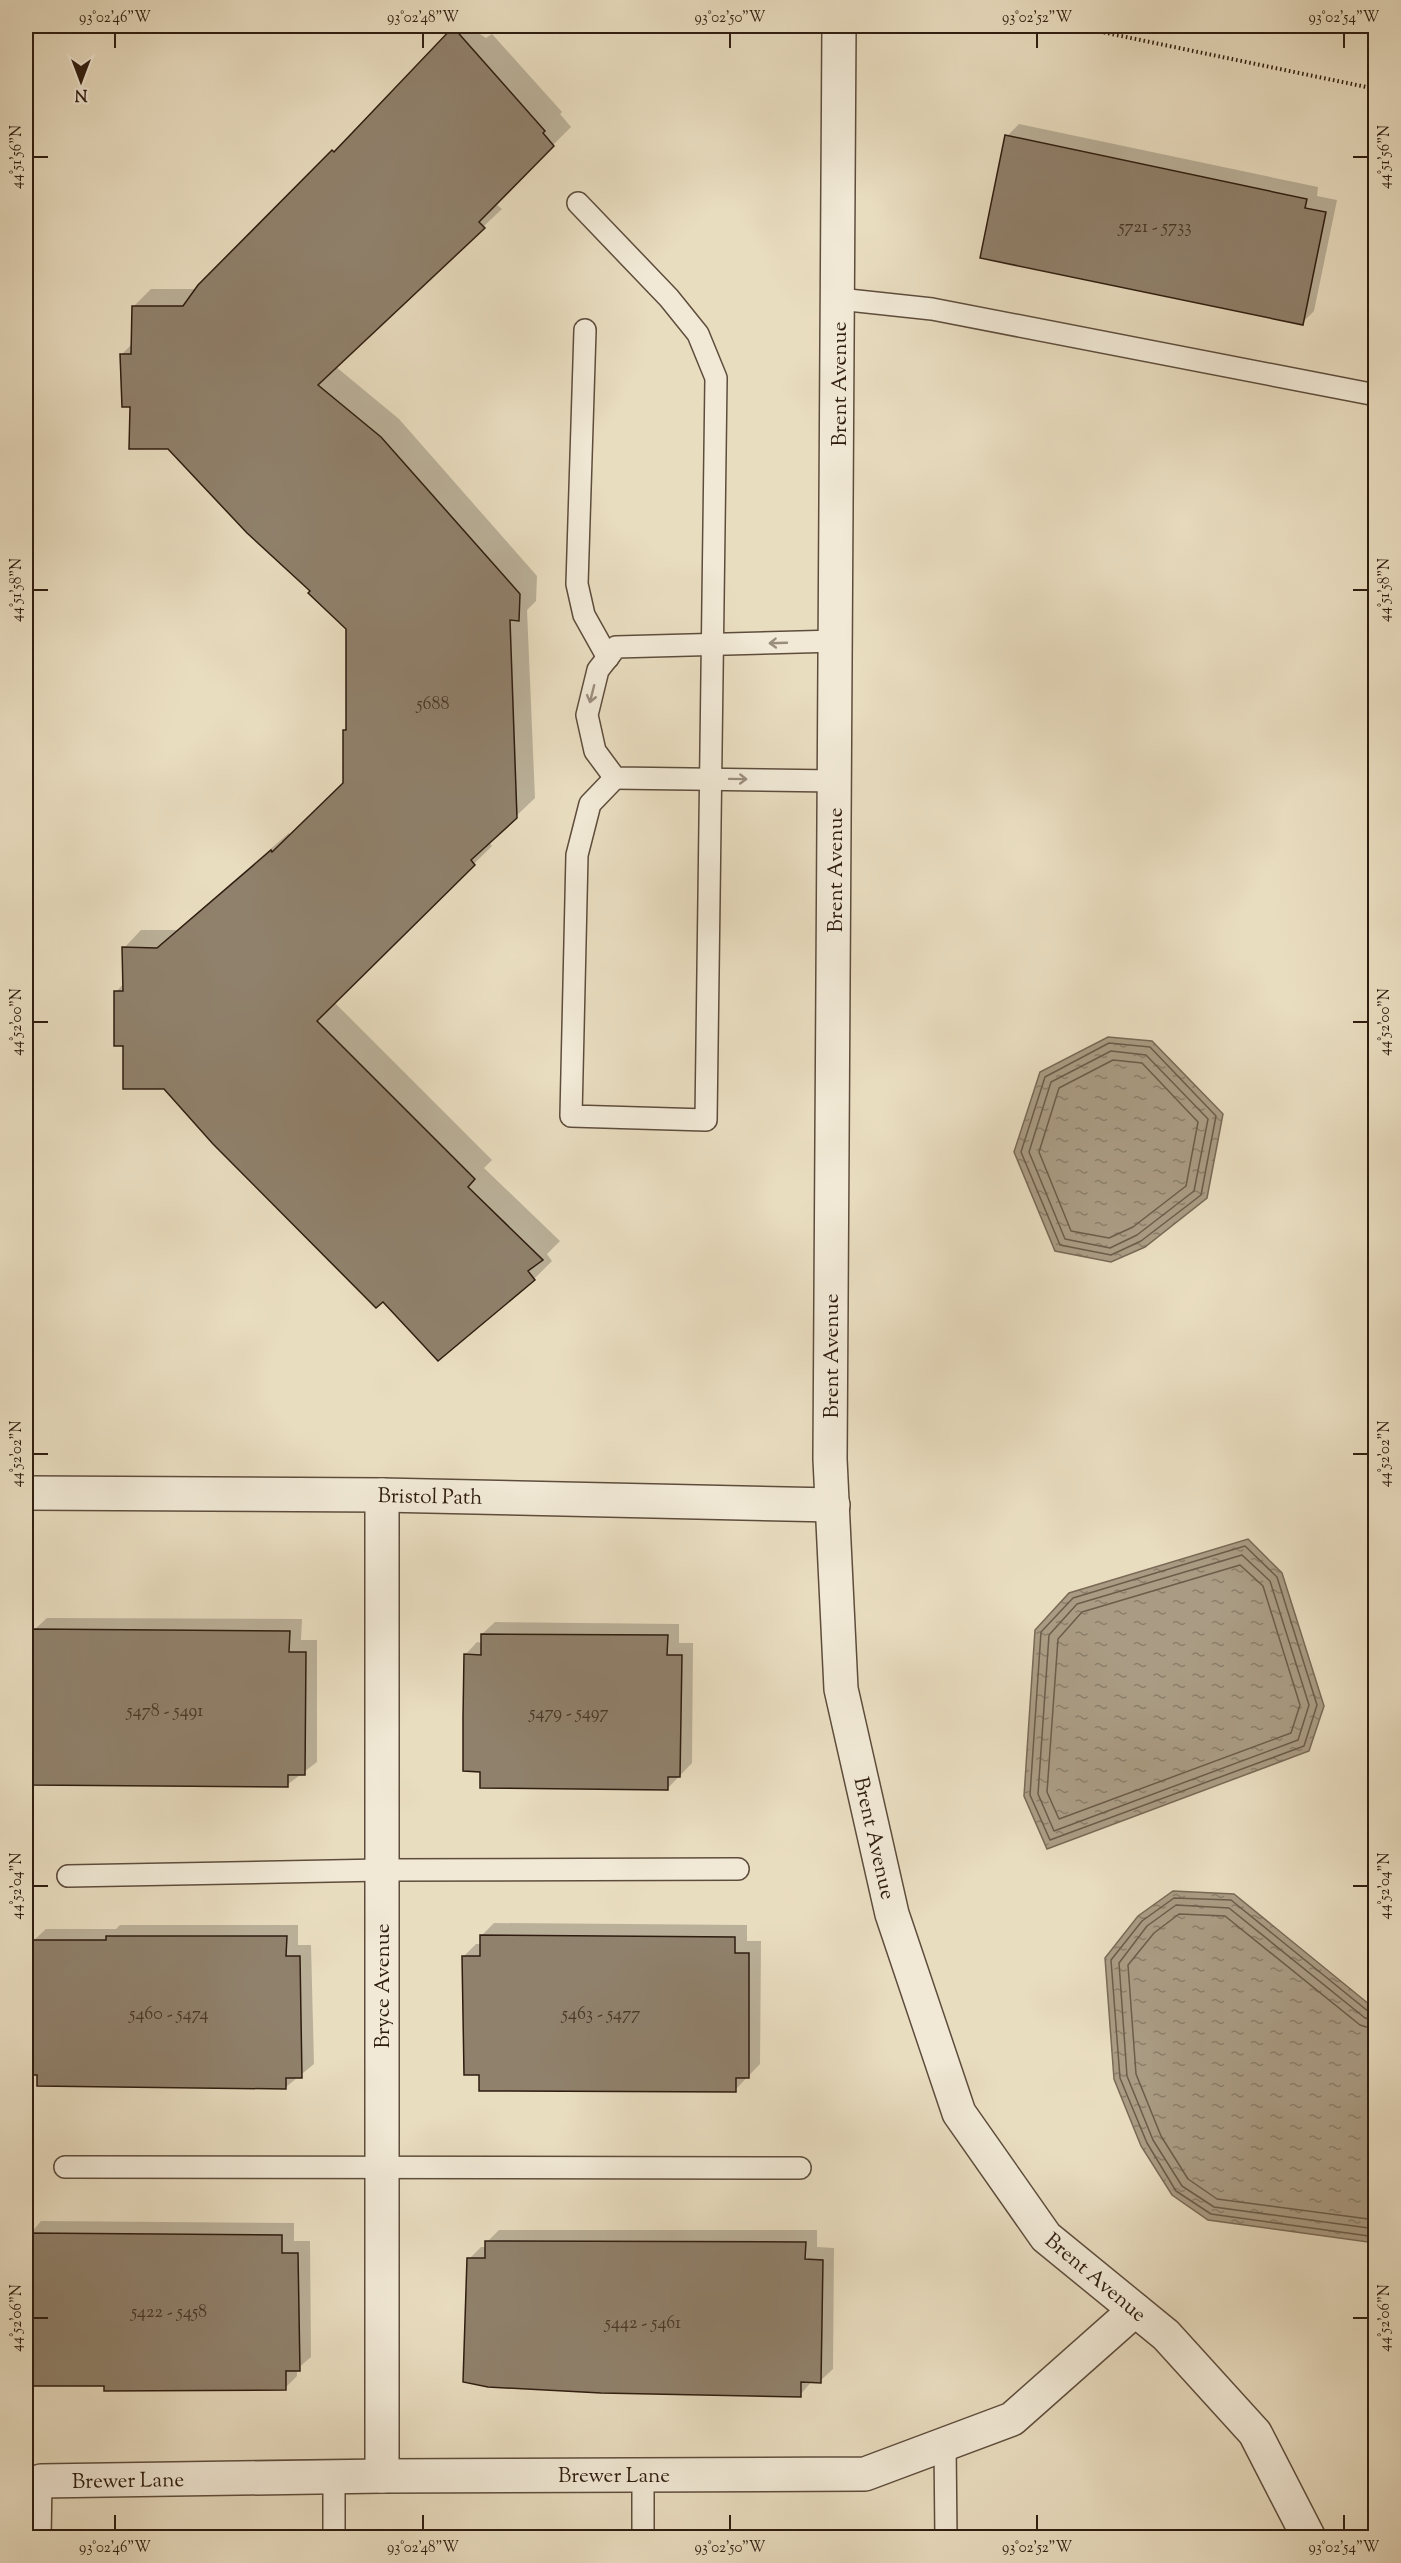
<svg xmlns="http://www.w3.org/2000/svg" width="1401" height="2563" viewBox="0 0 1401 2563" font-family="'Sorts Mill Goudy',serif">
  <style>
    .water { fill: url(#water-ripples); stroke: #796956; stroke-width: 1.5 }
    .shadow { fill: #0003 }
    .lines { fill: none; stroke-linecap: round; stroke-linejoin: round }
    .shore { stroke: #6c5c4a; stroke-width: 1.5 }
    .building { fill: #90816c; stroke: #2f1d10; stroke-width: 1.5 }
    .lane-casing { stroke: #5e4d3c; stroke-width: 24 }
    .street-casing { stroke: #5e4d3c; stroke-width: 36 }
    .path { stroke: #2f1d10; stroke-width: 4; stroke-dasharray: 1.5 3; stroke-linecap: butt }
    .lane { stroke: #f1e9d6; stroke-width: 21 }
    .street { stroke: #f1e9d6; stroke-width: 33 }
    .oneway { stroke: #9a8d7d }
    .ticks { fill: none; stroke: #2f1d10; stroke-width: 2 }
    .labels { text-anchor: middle; stroke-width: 6; stroke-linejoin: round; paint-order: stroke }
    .number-label { font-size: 18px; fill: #473627 }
    .street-label { font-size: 21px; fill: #2f1d10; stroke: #f1e9d6 }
    .neatline { fill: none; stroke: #2f1d10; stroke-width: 2 }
    .ticks-label { font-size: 15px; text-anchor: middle; fill: #2f1d10 }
  </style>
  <defs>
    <pattern id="water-ripples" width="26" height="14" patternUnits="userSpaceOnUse" patternTransform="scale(1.5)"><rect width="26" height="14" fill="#aa9c84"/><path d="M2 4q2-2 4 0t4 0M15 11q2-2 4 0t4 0" fill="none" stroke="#8b7f6b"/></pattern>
  </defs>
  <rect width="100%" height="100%" fill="#e9ddc0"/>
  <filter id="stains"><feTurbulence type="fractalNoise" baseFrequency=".00333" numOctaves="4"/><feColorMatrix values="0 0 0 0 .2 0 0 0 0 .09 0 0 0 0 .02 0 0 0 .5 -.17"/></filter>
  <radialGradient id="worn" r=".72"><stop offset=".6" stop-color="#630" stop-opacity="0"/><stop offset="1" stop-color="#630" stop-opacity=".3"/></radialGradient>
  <!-- water -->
  <g class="water">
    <path d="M1108 1037 1152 1041 1223 1114 1207 1198 1145 1247 1111 1262 1055 1251 1014 1152 1040 1072Z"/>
    <path d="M1248 1539 1282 1573 1324 1706 1309 1751 1047 1849 1024 1796 1035 1630 1069 1593Z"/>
    <path d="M1173 1891 1234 1894 1375 2009V2243L1208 2220 1172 2195 1141 2146 1114 2079 1105 1958 1138 1916Z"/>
  </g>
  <!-- shadow -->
  <g class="shadow">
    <path d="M457 26H468L486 38 492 34 562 112 560 114 571 127 495 203 502 209 335 366 399 419 537 576 536 601 527 610 535 798 489 842 492 846 334 1002 492 1160 484 1168 560 1241 547 1254 552 1261 534 1279 438 1359 383 1300 125 1044 116 992 124 983V948L141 930H177L289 833 291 836 344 783V731L347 727V628L131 405 122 354 133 343V307L151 289H197Z"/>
    <path d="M1019 124 1318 187 1317 196 1337 200 1314 311 1302 323 1007 136Z"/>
    <path d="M47 1618 302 1619 301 1640H317V1762L287 1785 26 1768V1643L34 1639V1630Z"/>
    <path d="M495 1622 679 1624V1643H693L692 1763 667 1789 465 1655 477 1642 482 1643V1634Z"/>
    <path d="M494 1923 747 1925V1941H761L760 2064 735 2090H480L464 1956 476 1944H482V1935Z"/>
    <path d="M120 1925H298V1945H311L314 2064 286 2087H102V2084L26 2074V1952L33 1947V1941L46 1929H116Z"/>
    <path d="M41 2221 294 2223V2241H310L311 2357 297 2369V2376L285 2388 106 2384 26 2368V2239Z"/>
    <path d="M499 2230H817V2247L834 2248 833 2369 820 2381H812L800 2395 469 2259 481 2247H487V2242Z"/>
  </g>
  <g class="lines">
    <!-- shore -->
    <g class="shore">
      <path d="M1109 1043 1150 1047 1216 1116 1201 1195 1141 1241 1111 1255 1060 1245 1021 1152 1045 1077Z"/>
      <path d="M1111 1051 1146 1055 1208 1119 1194 1191 1137 1235 1110 1248 1065 1239 1029 1152 1051 1082Z"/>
      <path d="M1113 1060 1142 1063 1198 1122 1186 1186 1133 1227 1109 1238 1071 1231 1039 1152 1059 1088Z"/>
      <path d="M1245 1546 1277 1577 1317 1705 1304 1746 1050 1840 1030 1795 1041 1632 1073 1598Z"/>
      <path d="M1242 1555 1270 1581 1309 1705 1298 1740 1054 1831 1038 1794 1049 1635 1077 1604Z"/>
      <path d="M1240 1565 1263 1586 1300 1705 1291 1733 1059 1819 1047 1792 1058 1639 1082 1612Z"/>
      <path d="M1376 2013 1369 2012 1231 1900 1174 1898 1142 1921 1111 1960 1120 2078 1147 2143 1176 2191 1211 2214 1376 2237"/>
      <path d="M1376 2021 1365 2018 1229 1908 1176 1905 1147 1926 1119 1963 1127 2076 1153 2140 1182 2186 1214 2207 1376 2229"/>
      <path d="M1376 2030 1360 2025 1225 1916 1179 1914 1154 1933 1128 1965 1136 2074 1161 2136 1188 2179 1217 2199 1376 2220"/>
    </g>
  </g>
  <!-- building -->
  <g class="building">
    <path d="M453 27 545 131 543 133 554 146 479 222 485 228 318 385 381 437 520 594 519 621 510 620 517 818 471 860 475 865 317 1021 475 1179 468 1187 543 1260 528 1271 535 1280 438 1361 383 1302 376 1308 213 1144 164 1089H123V1046H114V991H123L122 947 157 948 271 850 272 852 343 783V730H346V629L308 593 310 591 247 533 168 449H129L130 407H122L120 354H131L132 306H183L198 285 332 150 334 152Z"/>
    <path d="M1005 135 1307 199 1305 208 1326 212 1303 325 980 258Z"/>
    <path d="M33 1629 290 1631 289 1652H306L305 1775H288V1787L31 1785V1769H26V1650H33Z"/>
    <path d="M481 1634 668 1635 667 1655H682L680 1777H668V1790L480 1788V1772L463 1771V1717L464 1654 481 1655Z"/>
    <path d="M480 1935 735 1937V1953H749V2078H736V2092L479 2091V2075H464L462 1956H480Z"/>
    <path d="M106 1936H287L286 1956H300L302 2078H286V2089L37 2086V2075H26V1959H32V1940H106Z"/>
    <path d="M27 2233 282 2235V2253H298L300 2371H286V2390L104 2391V2386H31V2369H26Z"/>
    <path d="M485 2241 806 2242 805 2259 823 2260 821 2383 801 2382V2397L601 2393 488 2387 463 2382 467 2258H485Z"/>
  </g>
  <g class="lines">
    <defs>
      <g id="lane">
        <path d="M578 203 669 298 698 334 716 378 706 1120 571 1116 577 855 590 804 615 778"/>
        <path d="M839 299 932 309 1376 395"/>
        <path d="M585 330 577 584 584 615 608 658"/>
        <path d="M835 781 615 778 595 751 587 715 598 670 616 647 837 641"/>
        <path d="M68 1876 382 1870 738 1869"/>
        <path d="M65 2167 800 2168"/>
        <path d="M945 2444 946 2538"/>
        <path d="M643 2475V2538"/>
        <path d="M334 2477V2538"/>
        <path d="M40 2538 41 2481"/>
      </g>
      <g id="street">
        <path d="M839 26 830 1459 841 1689 892 1914 959 2113 1046 2237 1166 2335 1255 2433 1309 2538"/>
        <path d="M27 1493 382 1495 833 1505"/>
        <path d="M382 1495V2476"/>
        <path d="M41 2481 382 2476 865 2474 1012 2419 1135 2310"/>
      </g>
    </defs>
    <!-- lane casing -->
    <use href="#lane" class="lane-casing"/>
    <!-- street casing -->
    <use href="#street" class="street-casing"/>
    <!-- path -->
    <path class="path" d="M1073 26 1376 89"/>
    <!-- lane -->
    <use href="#lane" class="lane"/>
    <!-- street -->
    <use href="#street" class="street"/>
  </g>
  <!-- one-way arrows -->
  <defs><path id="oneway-shaft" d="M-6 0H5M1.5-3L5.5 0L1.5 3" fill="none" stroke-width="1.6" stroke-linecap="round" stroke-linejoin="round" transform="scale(1.5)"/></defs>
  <g class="oneway">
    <use href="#oneway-shaft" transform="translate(778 643) rotate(178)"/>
    <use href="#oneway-shaft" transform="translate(592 694) rotate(104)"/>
    <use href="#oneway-shaft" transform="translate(738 779) rotate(1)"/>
  </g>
  <!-- ticks -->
  <path class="ticks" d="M115 33V48M423 33V48M730 33V48M1037 33V48M1344 33V48M33 157H48M1353 157H1368M33 590H48M1353 590H1368M33 1022H48M1353 1022H1368M33 1454H48M1353 1454H1368M33 1886H48M1353 1886H1368M33 2318H48M1353 2318H1368M115 2515V2530M423 2515V2530M730 2515V2530M1037 2515V2530M1344 2515V2530"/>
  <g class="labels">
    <!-- number labels -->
    <g class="number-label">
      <text x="1155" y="232">5721 - 5733</text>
      <text x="433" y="709">5688</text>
      <text x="165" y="1716">5478 - 5491</text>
      <text x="569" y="1718">5479 - 5497</text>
      <text x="169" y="2019">5460 - 5474</text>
      <text x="601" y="2019">5463 - 5477</text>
      <text x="169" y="2317">5422 - 5458</text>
      <text x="643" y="2328">5442 - 5461</text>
    </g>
    <!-- street labels -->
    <g class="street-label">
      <text transform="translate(839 384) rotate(-90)" y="7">Brent Avenue</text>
      <text transform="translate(835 870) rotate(-90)" y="7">Brent Avenue</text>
      <text transform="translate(831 1356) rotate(-90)" y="7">Brent Avenue</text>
      <text transform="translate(430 1496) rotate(1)" y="7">Bristol Path</text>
      <text transform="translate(875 1838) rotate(77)" y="7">Brent Avenue</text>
      <text transform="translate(382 1986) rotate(-90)" y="7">Bryce Avenue</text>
      <text transform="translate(1096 2277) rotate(40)" y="7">Brent Avenue</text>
      <text x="614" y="2482">Brewer Lane</text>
      <text transform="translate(128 2480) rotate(-1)" y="7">Brewer Lane</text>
    </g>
  </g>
  <!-- margin -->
  <rect width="1401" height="2563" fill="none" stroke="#e9ddc0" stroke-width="66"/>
  <!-- north arrow -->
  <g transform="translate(81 81) rotate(180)" stroke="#f1e9d6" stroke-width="4.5" paint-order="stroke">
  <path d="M0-4.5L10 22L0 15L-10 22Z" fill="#2f1d10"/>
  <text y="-9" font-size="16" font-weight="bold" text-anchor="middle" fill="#2f1d10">N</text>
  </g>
  <rect x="33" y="33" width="1335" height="2497" class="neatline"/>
  <g class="ticks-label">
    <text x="115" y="22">93°02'46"W</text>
    <text x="423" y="22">93°02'48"W</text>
    <text x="730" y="22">93°02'50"W</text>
    <text x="1037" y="22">93°02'52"W</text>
    <text x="1344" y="22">93°02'54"W</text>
    <text transform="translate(1384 157) rotate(-90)" y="5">44°51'56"N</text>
    <text transform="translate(16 157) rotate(-90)" y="5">44°51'56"N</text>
    <text transform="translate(1384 590) rotate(-90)" y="5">44°51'58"N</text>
    <text transform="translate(16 590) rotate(-90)" y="5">44°51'58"N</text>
    <text transform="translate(1384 1022) rotate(-90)" y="5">44°52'00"N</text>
    <text transform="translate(16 1022) rotate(-90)" y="5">44°52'00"N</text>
    <text transform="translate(1384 1454) rotate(-90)" y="5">44°52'02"N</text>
    <text transform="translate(16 1454) rotate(-90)" y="5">44°52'02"N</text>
    <text transform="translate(16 1886) rotate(-90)" y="5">44°52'04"N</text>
    <text transform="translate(1384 1886) rotate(-90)" y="5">44°52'04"N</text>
    <text transform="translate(1384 2318) rotate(-90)" y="5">44°52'06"N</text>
    <text transform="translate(16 2318) rotate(-90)" y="5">44°52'06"N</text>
    <text x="115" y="2552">93°02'46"W</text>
    <text x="423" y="2552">93°02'48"W</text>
    <text x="730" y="2552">93°02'50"W</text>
    <text x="1037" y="2552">93°02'52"W</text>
    <text x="1344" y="2552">93°02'54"W</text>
  </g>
  <rect width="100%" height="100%" filter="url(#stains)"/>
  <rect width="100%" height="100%" fill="url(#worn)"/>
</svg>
